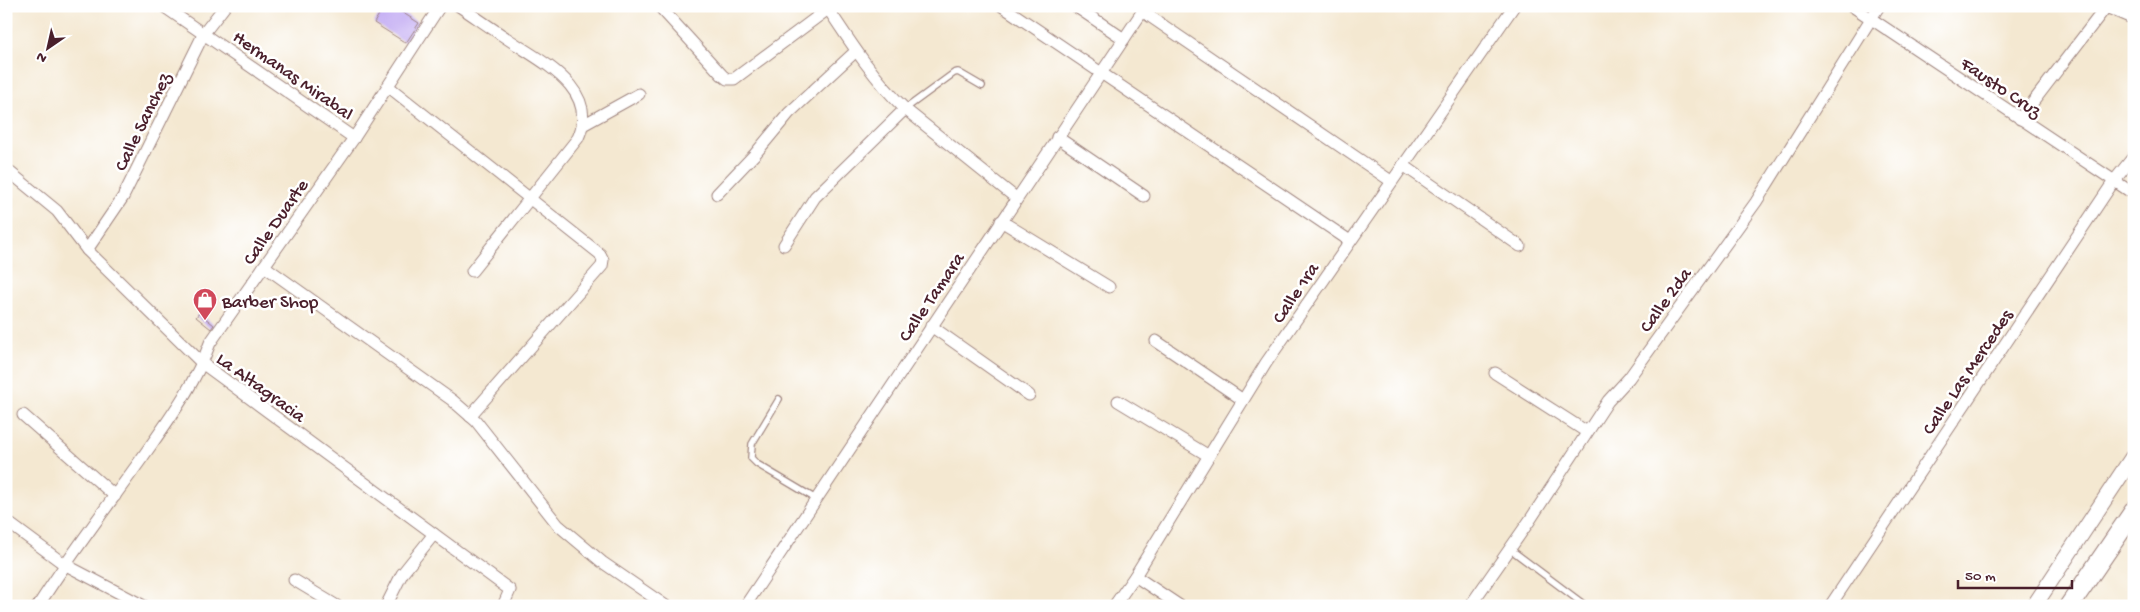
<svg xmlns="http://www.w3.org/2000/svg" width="2140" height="612" viewBox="0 0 2140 612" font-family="'Gochi Hand',sans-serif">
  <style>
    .building { fill: #c2abf3 }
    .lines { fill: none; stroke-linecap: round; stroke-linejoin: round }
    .service-casing { stroke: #9f847e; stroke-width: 8 }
    .minor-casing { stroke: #9f847e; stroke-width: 13 }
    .tertiary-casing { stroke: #9f847e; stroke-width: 17 }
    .primary-casing { stroke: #9f847e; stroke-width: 21 }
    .service { stroke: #fff; stroke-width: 5.5 }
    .minor { stroke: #fff; stroke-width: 11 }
    .tertiary { stroke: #fff; stroke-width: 15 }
    .primary { stroke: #fff; stroke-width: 19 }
    .labels { text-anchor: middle; stroke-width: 5; stroke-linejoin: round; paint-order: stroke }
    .street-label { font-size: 19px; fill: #4a1f2b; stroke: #fff }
    .poi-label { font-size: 19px; fill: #4a1f2b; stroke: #fff; text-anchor: start }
  </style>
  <rect width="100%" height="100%" fill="#fff"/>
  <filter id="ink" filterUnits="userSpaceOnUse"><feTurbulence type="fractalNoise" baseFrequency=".02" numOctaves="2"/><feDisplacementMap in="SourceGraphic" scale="10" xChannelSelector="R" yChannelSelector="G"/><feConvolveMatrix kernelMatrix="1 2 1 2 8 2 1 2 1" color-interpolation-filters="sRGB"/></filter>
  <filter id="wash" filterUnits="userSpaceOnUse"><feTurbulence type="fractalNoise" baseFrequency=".0096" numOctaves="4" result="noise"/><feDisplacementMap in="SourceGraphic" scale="20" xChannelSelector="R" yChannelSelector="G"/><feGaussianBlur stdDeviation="1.12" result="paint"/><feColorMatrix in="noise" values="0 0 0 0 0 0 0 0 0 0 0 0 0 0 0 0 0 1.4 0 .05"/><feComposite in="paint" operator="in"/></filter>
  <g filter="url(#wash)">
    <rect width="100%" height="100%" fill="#f4e8d1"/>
    <g id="blocks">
      <!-- building -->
      <g class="building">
        <path d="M384 6H392L419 23 406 43 374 23Z"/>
        <path d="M199 313 214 325 211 329 196 317Z"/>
      </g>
    </g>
  </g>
  <g filter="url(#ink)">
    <use href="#blocks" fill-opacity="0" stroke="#9f847e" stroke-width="1"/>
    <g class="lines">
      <defs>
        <g id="service">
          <path d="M905 109 954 73 958 72 982 86"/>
          <path d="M779 399 752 444 751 458 757 464 816 499"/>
          <path d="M1510 549 1586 606"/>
        </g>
        <g id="minor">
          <path d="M163 6 354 138"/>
          <path d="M459 6C477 18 495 31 514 43 546 64 599 91 578 138L472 271"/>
          <path d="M659 6 722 75 727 79H734L832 6"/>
          <path d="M1002 6 1350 241"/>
          <path d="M1075 6 1124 39"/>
          <path d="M1852 6 2134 194"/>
          <path d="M829 10C852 45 875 80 905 109L1016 198"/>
          <path d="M1142 11 1391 181"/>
          <path d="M389 87 600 254 603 260 602 266 470 416"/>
          <path d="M2020 119 2106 7 2134 19"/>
          <path d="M583 125 639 94"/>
          <path d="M1057 137 1144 196"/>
          <path d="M1403 165 1520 246"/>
          <path d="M6 169 57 211 87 250 202 363 510 590 503 606"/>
          <path d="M717 194 755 154 789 113 856 51"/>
          <path d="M1001 221 1109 287"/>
          <path d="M784 245 815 197 905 109"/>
          <path d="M87 250 123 197 204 33 225 6"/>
          <path d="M264 266 452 400 476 421 558 525 602 562 666 606"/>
          <path d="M931 326 1029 395"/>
          <path d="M1156 341 1243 400"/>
          <path d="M1495 373 1587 432"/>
          <path d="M1118 401 1209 456"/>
          <path d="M23 415 115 496"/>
          <path d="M6 521 64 564 144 606"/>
          <path d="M1135 576 1180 606"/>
          <path d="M294 580 337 606"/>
          <path d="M38 606C70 555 107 507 142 458 167 422 195 385 210 343L354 138 440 6"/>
          <path d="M386 606 402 574 434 534"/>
          <path d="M745 606 1146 6"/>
          <path d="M1114 606 1135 576 1266 363 1514 6"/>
          <path d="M1470 606 1530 520 1608 401 1629 378 1756 202 1879 6"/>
          <path d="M1830 606 2114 181 2134 156"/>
        </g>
        <path id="tertiary" d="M2034 606 2134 455"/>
        <path id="primary" d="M2069 606 2134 511"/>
      </defs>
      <!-- service casing -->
      <use href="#service" class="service-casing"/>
      <!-- minor casing -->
      <use href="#minor" class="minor-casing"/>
      <!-- tertiary casing -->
      <use href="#tertiary" class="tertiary-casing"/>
      <!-- primary casing -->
      <use href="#primary" class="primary-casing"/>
      <!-- service -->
      <use href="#service" class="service"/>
      <!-- minor -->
      <use href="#minor" class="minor"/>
      <!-- tertiary -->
      <use href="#tertiary" class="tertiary"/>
      <!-- primary -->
      <use href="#primary" class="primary"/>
    </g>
  </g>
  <!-- icons -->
  <defs>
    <symbol id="shop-pin" viewBox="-11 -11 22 30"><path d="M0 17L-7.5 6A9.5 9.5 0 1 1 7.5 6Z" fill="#d1495b" stroke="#fff"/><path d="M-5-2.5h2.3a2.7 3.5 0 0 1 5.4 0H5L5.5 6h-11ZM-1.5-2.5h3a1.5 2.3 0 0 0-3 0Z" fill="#fff"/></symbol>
  </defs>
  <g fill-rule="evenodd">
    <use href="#shop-pin" x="191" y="286" width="28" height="38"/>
  </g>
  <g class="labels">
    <!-- street labels -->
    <g class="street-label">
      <text transform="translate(294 74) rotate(35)" y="7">Hermanas Mirabal</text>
      <text transform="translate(2002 86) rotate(34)" y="7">Fausto Cruz</text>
      <text transform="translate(141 121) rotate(-64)" y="7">Calle Sanchez</text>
      <text transform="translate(274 221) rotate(-55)" y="7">Calle Duarte</text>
      <text transform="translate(1294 292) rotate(-56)" y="7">Calle 1ra</text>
      <text transform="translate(930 296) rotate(-56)" y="7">Calle Tamara</text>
      <text transform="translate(1664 299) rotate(-54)" y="7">Calle 2da</text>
      <text transform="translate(1966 371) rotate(-56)" y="7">Calle Las Mercedes</text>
      <text transform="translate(262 386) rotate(36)" y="7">La Altagracia</text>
    </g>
    <!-- poi labels -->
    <g class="poi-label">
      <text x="222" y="307">Barber Shop</text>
    </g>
  </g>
  <!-- margin -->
  <rect width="2140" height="612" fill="none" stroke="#fff" stroke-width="25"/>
  <!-- north arrow -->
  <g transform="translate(48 48) rotate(214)" stroke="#ffffff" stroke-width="4" paint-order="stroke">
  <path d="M0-4L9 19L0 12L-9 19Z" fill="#4a1f2b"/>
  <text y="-8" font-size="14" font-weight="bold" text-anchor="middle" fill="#4a1f2b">N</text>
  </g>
  <!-- scale -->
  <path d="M1958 580v8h114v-8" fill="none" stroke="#4a1f2b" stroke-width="2.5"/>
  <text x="1965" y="580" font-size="15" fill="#4a1f2b" stroke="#ffffff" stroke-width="4" paint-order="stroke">50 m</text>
</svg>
